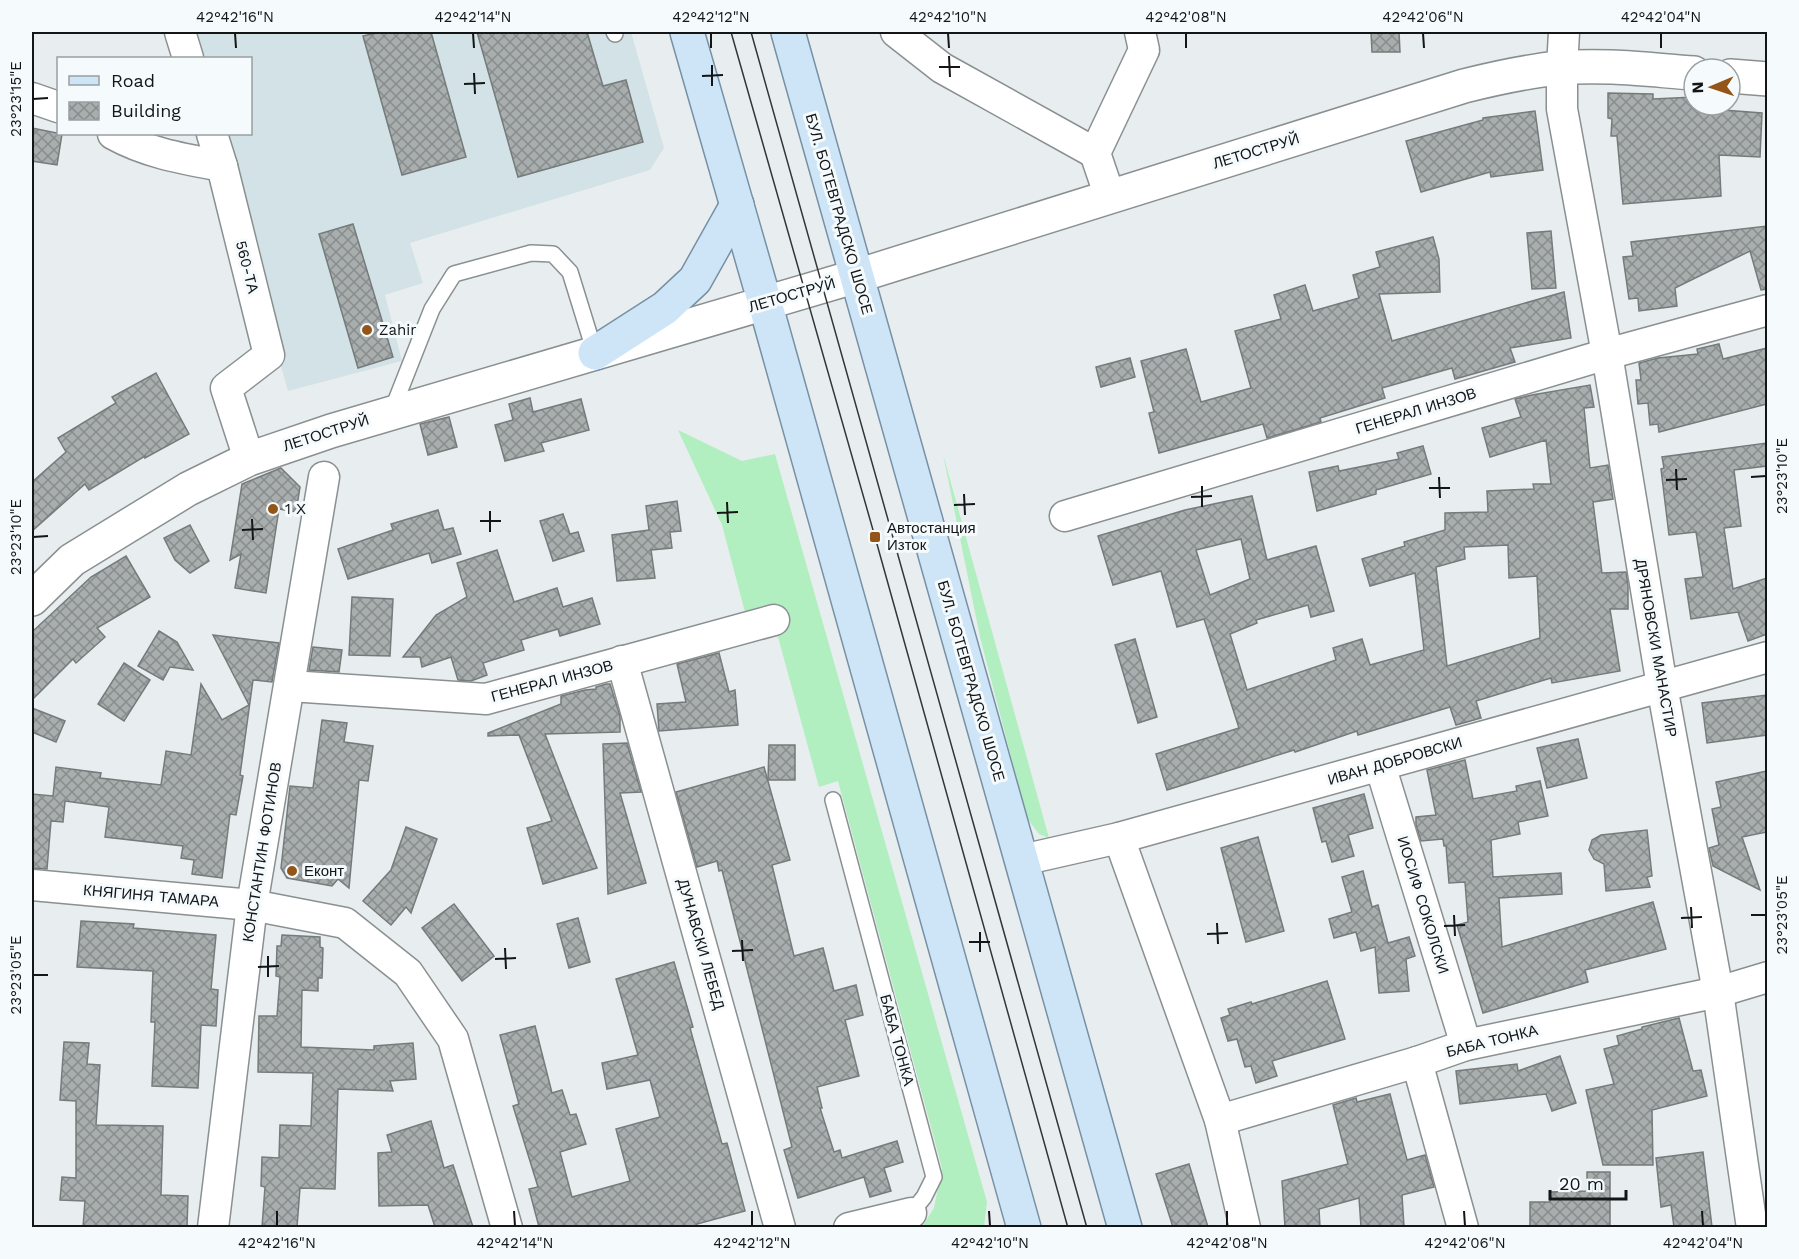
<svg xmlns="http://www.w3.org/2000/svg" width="1799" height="1259" viewBox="0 0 1799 1259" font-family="'Work Sans',sans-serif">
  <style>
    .built { fill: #d3e2e6 }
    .grass { fill: #b1eec0 }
    .building { fill: url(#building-cross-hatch); stroke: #757b7a; stroke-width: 1.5; fill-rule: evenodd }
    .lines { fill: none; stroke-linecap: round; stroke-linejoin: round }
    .lane-casing { stroke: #8a9091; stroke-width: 18 }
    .street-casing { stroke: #8a9091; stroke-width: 33 }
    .secondary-casing { stroke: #8a9091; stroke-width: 36 }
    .primary-casing { stroke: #7890a5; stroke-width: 36 }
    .lane { stroke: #fff; stroke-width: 15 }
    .street { stroke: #fff; stroke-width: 30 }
    .secondary { stroke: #fff; stroke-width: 33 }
    .primary { stroke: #cee5f7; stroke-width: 33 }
    .tram { stroke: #333637; stroke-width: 1.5 }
    .ticks { fill: none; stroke: #131516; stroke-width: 2 }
    .poi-dot { fill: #935618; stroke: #f5fbfd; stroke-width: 2 }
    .labels { text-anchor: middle; stroke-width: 6; stroke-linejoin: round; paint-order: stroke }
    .street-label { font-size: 15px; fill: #131516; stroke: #f5fbfd }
    .poi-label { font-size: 15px; fill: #131516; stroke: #f5fbfd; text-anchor: start }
    .neatline { fill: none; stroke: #131516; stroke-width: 2 }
    .ticks-label { font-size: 15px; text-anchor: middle; fill: #131516 }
  </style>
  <defs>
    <pattern id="building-cross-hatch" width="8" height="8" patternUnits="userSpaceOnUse" patternTransform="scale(1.5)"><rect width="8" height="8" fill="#a8aead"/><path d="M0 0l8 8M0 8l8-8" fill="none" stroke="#888c8c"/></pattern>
  </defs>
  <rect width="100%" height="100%" fill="#e8eeef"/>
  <!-- built -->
  <path class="built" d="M185 32H631L664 148 650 170 410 243 423 283 385 295 402 361 288 391 215 134H250V58H193Z"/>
  <!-- grass -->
  <g class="grass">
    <path d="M678 430 742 461 775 454 987 1202 984 1227H922L934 1208 942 1168 838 781 819 787 769 604 745 612 722 525Z"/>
    <path d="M943 454 1049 838 1039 834 1027 818 980 637Z"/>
  </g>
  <!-- building -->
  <g class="building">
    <path d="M380 32H431L466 157 402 175 363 36Z"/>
    <path d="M477 32H587L603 86 626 80 643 142 518 177Z"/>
    <path d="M1371 32H1399L1400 52H1372Z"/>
    <path d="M1608 93 1653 94V99L1694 97V105H1696L1697 108 1762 113 1760 157 1719 155 1721 196 1623 204 1617 136H1611L1612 119 1608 118Z"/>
    <path d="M1535 111 1543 170 1491 177 1490 172 1421 192 1406 141 1483 120V118Z"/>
    <path d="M32 128 62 134 57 165 32 161Z"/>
    <path d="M353 224 393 357 358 368 319 234Z"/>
    <path d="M1767 226V289L1761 290 1750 251 1675 288 1677 306 1639 311 1638 298 1629 299 1623 257 1633 256 1631 242Z"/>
    <path d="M1551 231 1556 288 1532 289 1527 233Z"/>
    <path d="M1433 237 1439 259 1440 292 1379 294 1392 341 1564 292 1571 338 1510 348 1515 362 1455 379 1452 368 1382 388 1385 398 1320 418 1321 422 1267 438 1263 424 1159 453 1149 413 1154 412 1141 361 1186 349 1201 402 1251 388 1235 331 1281 319 1274 295 1305 285 1313 311 1359 298 1353 275 1380 267 1376 252Z"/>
    <path d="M1719 344 1723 359 1767 348V404L1659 432 1658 424 1650 425 1648 403 1638 404 1636 380H1641L1639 363 1658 358 1698 354 1697 349Z"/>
    <path d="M1130 358 1135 377 1101 387 1096 367Z"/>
    <path d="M156 373 189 434 145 458V456L89 490 85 484 32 531V482L66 452 58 438 116 403 112 397Z"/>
    <path d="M1590 385 1594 407 1584 408 1590 468 1608 465 1613 499 1593 502 1602 573 1626 572 1628 586V609H1610L1620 671 1552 683 1551 678 1476 701 1481 718 1456 725 1450 707 1358 735 1357 731 1295 752 1294 750 1167 790 1156 754 1239 728 1204 619 1177 627 1161 571 1113 585 1098 536 1185 510 1252 496 1267 560 1316 546 1334 611 1311 617 1308 605 1256 620 1257 623 1230 634 1247 690 1336 660 1333 648 1362 639 1370 665 1424 650 1415 573 1370 586 1362 559 1405 546 1404 542 1445 530V513L1488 512 1487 491 1534 489 1533 484H1551L1546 440 1490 457 1482 428 1521 417 1515 399 1532 395ZM1241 539 1250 579 1210 595 1196 550ZM1508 545 1509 578 1537 576 1540 638 1447 666 1436 567 1465 559 1464 547Z"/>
    <path d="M530 398 533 412 581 399 589 430 541 443 544 451 505 461 495 425 513 420 509 404Z"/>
    <path d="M449 417 457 447 428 455 420 424Z"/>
    <path d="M1767 443V466L1734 470 1741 526 1724 528 1733 589 1767 578V634L1748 641 1738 612 1691 619 1685 579 1703 577 1696 532 1669 535 1661 469 1664 468 1662 457Z"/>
    <path d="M1423 446 1431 474 1376 490V494L1317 511 1309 472 1338 466 1339 471 1399 459 1397 453Z"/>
    <path d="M281 468 300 487 296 512 279 509 266 593 235 588 241 554 230 560 242 484Z"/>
    <path d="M677 501 681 531 670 532 672 548 651 550 655 578 617 581 612 535 649 530 646 506Z"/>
    <path d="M438 510 444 530 453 528 461 554 432 563 429 553 348 579 338 549 393 530 391 524Z"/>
    <path d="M563 514 570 534 578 532 584 551 553 561 540 521Z"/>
    <path d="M190 525 209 561 190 573 175 560 164 538Z"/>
    <path d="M497 550 514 602 557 588 563 607 592 598 600 624 560 636 558 629 521 640 524 650 483 663 487 675 471 681 458 680 451 657 422 667 420 657H403L436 615 467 597 457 563Z"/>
    <path d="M126 556 150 597 97 628 105 637 76 663 73 659 32 700V632L91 577Z"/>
    <path d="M352 597 393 599 390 656 349 655Z"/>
    <path d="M159 631 177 642 193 670 170 667 163 680 138 666Z"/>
    <path d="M213 635 279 643 272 682 253 680 240 775 243 776 236 815 230 814 222 878 192 874 194 860 181 858 183 846 105 837 109 807 65 801 63 822 51 821 47 869 32 868V794L53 796 56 767 101 773 100 778 161 785 166 751 191 755 201 684 222 720 249 705Z"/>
    <path d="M1135 639 1157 717 1138 723 1115 645Z"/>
    <path d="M313 647 342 650 339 672 309 670Z"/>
    <path d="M719 653 729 692 735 690 738 725 659 731 657 704 686 702 677 664Z"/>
    <path d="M124 663 150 680 124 721 98 704Z"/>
    <path d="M606 684H610L620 716V732L545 734 597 868 543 884 527 828 552 821 519 735 488 736V733L561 704V696L585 690 596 689V687Z"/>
    <path d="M1767 695V735L1707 743 1702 703Z"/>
    <path d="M32 708 65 721 56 742 32 732Z"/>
    <path d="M322 720 347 723 344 742 373 746 368 781 359 780 349 888 338 879 332 886 287 878 281 868 290 786 313 788Z"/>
    <path d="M1578 739 1587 778 1547 788 1537 748Z"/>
    <path d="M627 743 641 792 620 793 646 883 608 894 603 744Z"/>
    <path d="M769 745H795V780H768Z"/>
    <path d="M1465 760 1473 799 1517 791 1516 786 1540 781 1548 816 1518 822 1520 834 1491 840 1493 877 1561 873 1562 894 1499 898 1502 947 1653 902 1666 949 1585 970 1588 982 1483 1013 1457 925 1468 922 1465 882 1449 883 1446 846H1444L1443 839 1421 841 1416 825V817L1436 815 1427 770Z"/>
    <path d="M764 767 790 860 772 865 794 956 823 948 834 991 856 985 863 1015 845 1020 859 1076 817 1087 822 1108H820L834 1152 840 1150 842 1158 897 1141 903 1162 884 1168 891 1191 870 1197 864 1177 798 1198 784 1150 792 1147 722 870 719 871 717 861 697 867 676 792Z"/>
    <path d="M1767 771V832L1742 837 1760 890 1713 866 1709 848 1719 845 1712 809 1721 807 1716 782Z"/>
    <path d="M1364 794 1373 828 1348 835 1354 856 1332 862 1326 841 1322 842 1313 808Z"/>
    <path d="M406 827 437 839 411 913 406 907 391 925 363 901 391 870Z"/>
    <path d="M1647 830 1652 876 1647 877 1650 887 1606 891 1604 864 1594 859 1589 850 1592 840 1601 835Z"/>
    <path d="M1258 837 1284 931 1246 942 1221 848Z"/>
    <path d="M1363 871 1372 907 1378 905 1388 943 1409 937 1415 956 1406 959 1409 991 1379 993 1375 947 1361 951 1356 932 1334 938 1329 919 1352 912 1342 877Z"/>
    <path d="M454 904 494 956 462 981 422 928Z"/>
    <path d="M578 918 590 962 569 968 557 924Z"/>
    <path d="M81 921 134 924 133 928 216 935 211 989 218 990 216 1026 201 1025 198 1088 152 1086 155 1022H151L153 971 77 967Z"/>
    <path d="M282 935 320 937V947L323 948 322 978H318V991L302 990 301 1047 374 1050V1046L413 1043 416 1079 390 1081 393 1091 338 1089 335 1189 300 1188 297 1227H262L265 1187 261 1186 262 1157 279 1158 280 1125 311 1126 313 1073 258 1072 259 1016H277L280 977 276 976 277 946H281Z"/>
    <path d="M674 962 693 1027 690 1028 722 1144 727 1143 745 1211 697 1224V1227H539L529 1189 538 1187 513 1106 519 1104 500 1035 535 1026 552 1093 562 1090 570 1115 576 1114 586 1144 560 1152 572 1197 630 1181 616 1129 660 1117 650 1080 607 1089 602 1063 638 1055 616 979Z"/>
    <path d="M1327 981 1345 1039 1272 1061 1277 1076 1256 1083 1251 1066 1245 1067 1237 1039 1228 1041 1221 1018 1230 1015 1228 1009 1251 1002 1252 1004Z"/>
    <path d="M1679 1018 1693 1071 1701 1070 1707 1096 1652 1110 1653 1165H1603L1586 1090 1614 1084 1604 1049 1619 1045 1617 1036 1642 1029V1027Z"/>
    <path d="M64 1042 89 1043 87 1064 100 1065 96 1125 163 1126 161 1195 188 1196 187 1227H83L85 1201 60 1200 62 1177 76 1178V1101L60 1100Z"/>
    <path d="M1560 1056 1576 1103 1552 1111 1546 1094 1460 1104 1456 1071 1517 1064 1518 1071Z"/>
    <path d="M1390 1094 1407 1160 1425 1155 1434 1187 1402 1195 1404 1227H1361L1359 1198 1319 1209 1320 1227H1285L1282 1181 1348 1164 1333 1105 1356 1098 1357 1102Z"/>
    <path d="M431 1121 444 1168 453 1165 473 1227H435L428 1205 379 1206 378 1153 392 1152 387 1135Z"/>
    <path d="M1703 1152 1712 1227H1674L1671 1205 1661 1207 1656 1158Z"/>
    <path d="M1189 1164 1208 1227H1173L1156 1174Z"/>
    <path d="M1587 1172H1610V1227H1530V1202H1550V1192L1587 1191Z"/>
  </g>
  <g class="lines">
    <defs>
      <g id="lane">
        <path d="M614 32 615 34"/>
        <path d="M391 413 432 309 454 274 531 253 553 254 570 272 595 353"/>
        <path d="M833 800 934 1177 924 1197 911 1213"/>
      </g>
      <g id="street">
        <path d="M180 32 188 58"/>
        <path d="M896 32 942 68 1095 153"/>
        <path d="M1564 32 1562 68V109L1607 354 1662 686 1718 992 1752 1228"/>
        <path d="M32 98 58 107"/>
        <path d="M113 134C147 153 184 159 222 166L269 355 226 388 249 459"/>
        <path d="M212 134 222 166"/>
        <path d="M1110 197 1095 153 1144 50 1140 32"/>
        <path d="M1065 516 1607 354 1768 310"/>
        <path d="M622 661 780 1228"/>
        <path d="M290 686 486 699 774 620"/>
        <path d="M1380 765 1466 1045"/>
        <path d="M1119 838 1220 1120 1245 1228"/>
        <path d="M1022 860 1119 838 1768 657"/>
        <path d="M32 885 252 905 345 923 408 973 453 1039 507 1228"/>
        <path d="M1417 1062 1463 1228"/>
        <path d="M1220 1120 1417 1062 1466 1045 1718 992 1768 977"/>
        <path d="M213 1228 252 905 324 477"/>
        <path d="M849 1228 911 1213"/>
      </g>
      <g id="secondary">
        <path d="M1730 76 1768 79"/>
        <path d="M32 599 72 560 188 489 249 459 331 431 857 276 1464 86C1496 78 1527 71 1560 68 1604 64 1650 70 1694 73"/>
      </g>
      <g id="primary">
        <path d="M687 32 765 303 1024 1228"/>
        <path d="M788 32 1125 1228"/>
        <path d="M595 353 665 308 695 280 737 205"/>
      </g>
    </defs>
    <!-- lane casing -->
    <use href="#lane" class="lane-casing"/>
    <!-- street casing -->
    <use href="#street" class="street-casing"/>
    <!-- secondary casing -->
    <use href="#secondary" class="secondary-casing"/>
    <!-- primary casing -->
    <use href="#primary" class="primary-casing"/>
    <!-- lane -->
    <use href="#lane" class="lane"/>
    <!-- street -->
    <use href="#street" class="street"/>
    <!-- secondary -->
    <use href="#secondary" class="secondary"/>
    <!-- primary -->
    <use href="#primary" class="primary"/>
    <!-- tram -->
    <g class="tram">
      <path d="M731 32 875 537 1068 1228"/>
      <path d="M751 32 1087 1228"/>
    </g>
  </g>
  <!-- ticks -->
  <path class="ticks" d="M235 33 236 48M473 33 474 48M711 33V48M948 33 949 48M1186 33V48M1423 33 1424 48M1661 33V48M949 56 950 77M712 65V86M939 67H960M474 73 475 94M702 76 723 75M464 84 485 83M33 99 48 98M1676 469 1677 490M1439 477 1440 498M1751 477 1766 476M1666 480 1687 479M1202 486V507M1429 488H1450M964 494 965 515M1191 497 1212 496M727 502 728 523M954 505 975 504M490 511V532M717 513 738 512M252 519 253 540M480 521H501M242 530 263 529M33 537 48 536M1691 907 1692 928M1454 915 1455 936M1751 915H1766M1681 918 1702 917M1217 923 1218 944M1444 926 1465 925M980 932V952M1207 934 1228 933M742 940 743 961M969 942H990M505 948 506 969M732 951 753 950M268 956V977M495 959 516 958M258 967 279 966M33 975H48M277 1211V1226M514 1211 515 1226M752 1211V1226M989 1211 990 1226M1227 1211V1226M1464 1211 1465 1226M1702 1211 1703 1226"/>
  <!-- markers -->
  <g class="poi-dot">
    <circle cx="367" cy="330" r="6"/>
    <circle cx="273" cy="509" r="6"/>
    <rect x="869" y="531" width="12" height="12" rx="3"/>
    <circle cx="292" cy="871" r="6"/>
  </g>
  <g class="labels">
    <!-- street labels -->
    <g class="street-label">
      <text transform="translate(1256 151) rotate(-17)" y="5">ЛЕТОСТРУЙ</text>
      <text transform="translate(839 214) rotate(74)" y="5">БУЛ. БОТЕВГРАДСКО ШОСЕ</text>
      <text transform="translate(247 267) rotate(76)" y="5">560-ТА</text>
      <text transform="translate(792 295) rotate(-16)" y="5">ЛЕТОСТРУЙ</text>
      <text transform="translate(1416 411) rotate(-17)" y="5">ГЕНЕРАЛ ИНЗОВ</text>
      <text transform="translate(326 433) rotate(-18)" y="5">ЛЕТОСТРУЙ</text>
      <text transform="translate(1656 648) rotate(80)" y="5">ДРЯНОВСКИ МАНАСТИР</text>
      <text transform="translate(552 681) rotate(-15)" y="5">ГЕНЕРАЛ ИНЗОВ</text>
      <text transform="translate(971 681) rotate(74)" y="5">БУЛ. БОТЕВГРАДСКО ШОСЕ</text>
      <text transform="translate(1395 761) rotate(-16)" y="5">ИВАН ДОБРОВСКИ</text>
      <text transform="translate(262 852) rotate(-81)" y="5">КОНСТАНТИН ФОТИНОВ</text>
      <text transform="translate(151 896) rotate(5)" y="5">КНЯГИНЯ ТАМАРА</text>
      <text transform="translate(1423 905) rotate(73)" y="5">ИОСИФ СОКОЛСКИ</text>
      <text transform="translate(701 944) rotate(74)" y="5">ДУНАВСКИ ЛЕБЕД</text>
      <text transform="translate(897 1040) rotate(75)" y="5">БАБА ТОНКА</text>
      <text transform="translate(1492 1041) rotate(-14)" y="5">БАБА ТОНКА</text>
    </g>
    <!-- poi labels -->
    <g class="poi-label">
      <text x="379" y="335">Zahir</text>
      <text x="285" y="514">1 Х</text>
      <text x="887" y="533">Автостанция<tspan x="887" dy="17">Изток</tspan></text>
      <text x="304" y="876">Еконт</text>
    </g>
  </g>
  <!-- border -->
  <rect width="1799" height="1259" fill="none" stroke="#f5fbfd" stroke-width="66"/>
  <!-- legend -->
  <rect x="57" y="57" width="195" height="78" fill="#f5fbfd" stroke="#9b9fa1" stroke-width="1.5"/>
  <rect x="69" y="76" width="30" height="9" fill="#cee5f7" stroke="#9b9fa1" stroke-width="1.5"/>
  <text x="111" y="87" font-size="18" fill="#131516">Road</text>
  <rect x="69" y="102" width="30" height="18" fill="url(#building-cross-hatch)" stroke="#9b9fa1" stroke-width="1.5"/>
  <text x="111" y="117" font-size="18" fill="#131516">Building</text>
  <!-- north arrow -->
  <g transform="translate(1712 87) rotate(268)"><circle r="28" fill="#f5fbfd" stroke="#9b9fa1" stroke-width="1.5"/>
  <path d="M0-4.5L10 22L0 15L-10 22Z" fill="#935618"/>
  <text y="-9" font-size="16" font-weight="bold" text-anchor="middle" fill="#131516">N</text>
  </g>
  <!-- scale -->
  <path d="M1550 1190v9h76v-9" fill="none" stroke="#131516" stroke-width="3"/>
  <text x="1559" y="1190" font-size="18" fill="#131516" stroke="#f5fbfd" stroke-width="4.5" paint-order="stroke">20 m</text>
  <rect x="33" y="33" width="1733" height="1193" class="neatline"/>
  <g class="ticks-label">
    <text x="235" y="22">42°42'16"N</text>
    <text x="473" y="22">42°42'14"N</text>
    <text x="711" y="22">42°42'12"N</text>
    <text x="948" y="22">42°42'10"N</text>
    <text x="1186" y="22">42°42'08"N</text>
    <text x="1423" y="22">42°42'06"N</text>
    <text x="1661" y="22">42°42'04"N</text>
    <text transform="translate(16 99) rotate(-90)" y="5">23°23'15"E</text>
    <text transform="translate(1782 476) rotate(-90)" y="5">23°23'10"E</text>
    <text transform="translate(16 537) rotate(-90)" y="5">23°23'10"E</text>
    <text transform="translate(1782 915) rotate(-90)" y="5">23°23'05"E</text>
    <text transform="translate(16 975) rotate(-90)" y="5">23°23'05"E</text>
    <text x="277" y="1248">42°42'16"N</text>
    <text x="515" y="1248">42°42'14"N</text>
    <text x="752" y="1248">42°42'12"N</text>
    <text x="990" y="1248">42°42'10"N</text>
    <text x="1227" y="1248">42°42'08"N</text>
    <text x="1465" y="1248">42°42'06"N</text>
    <text x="1703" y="1248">42°42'04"N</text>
  </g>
</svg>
